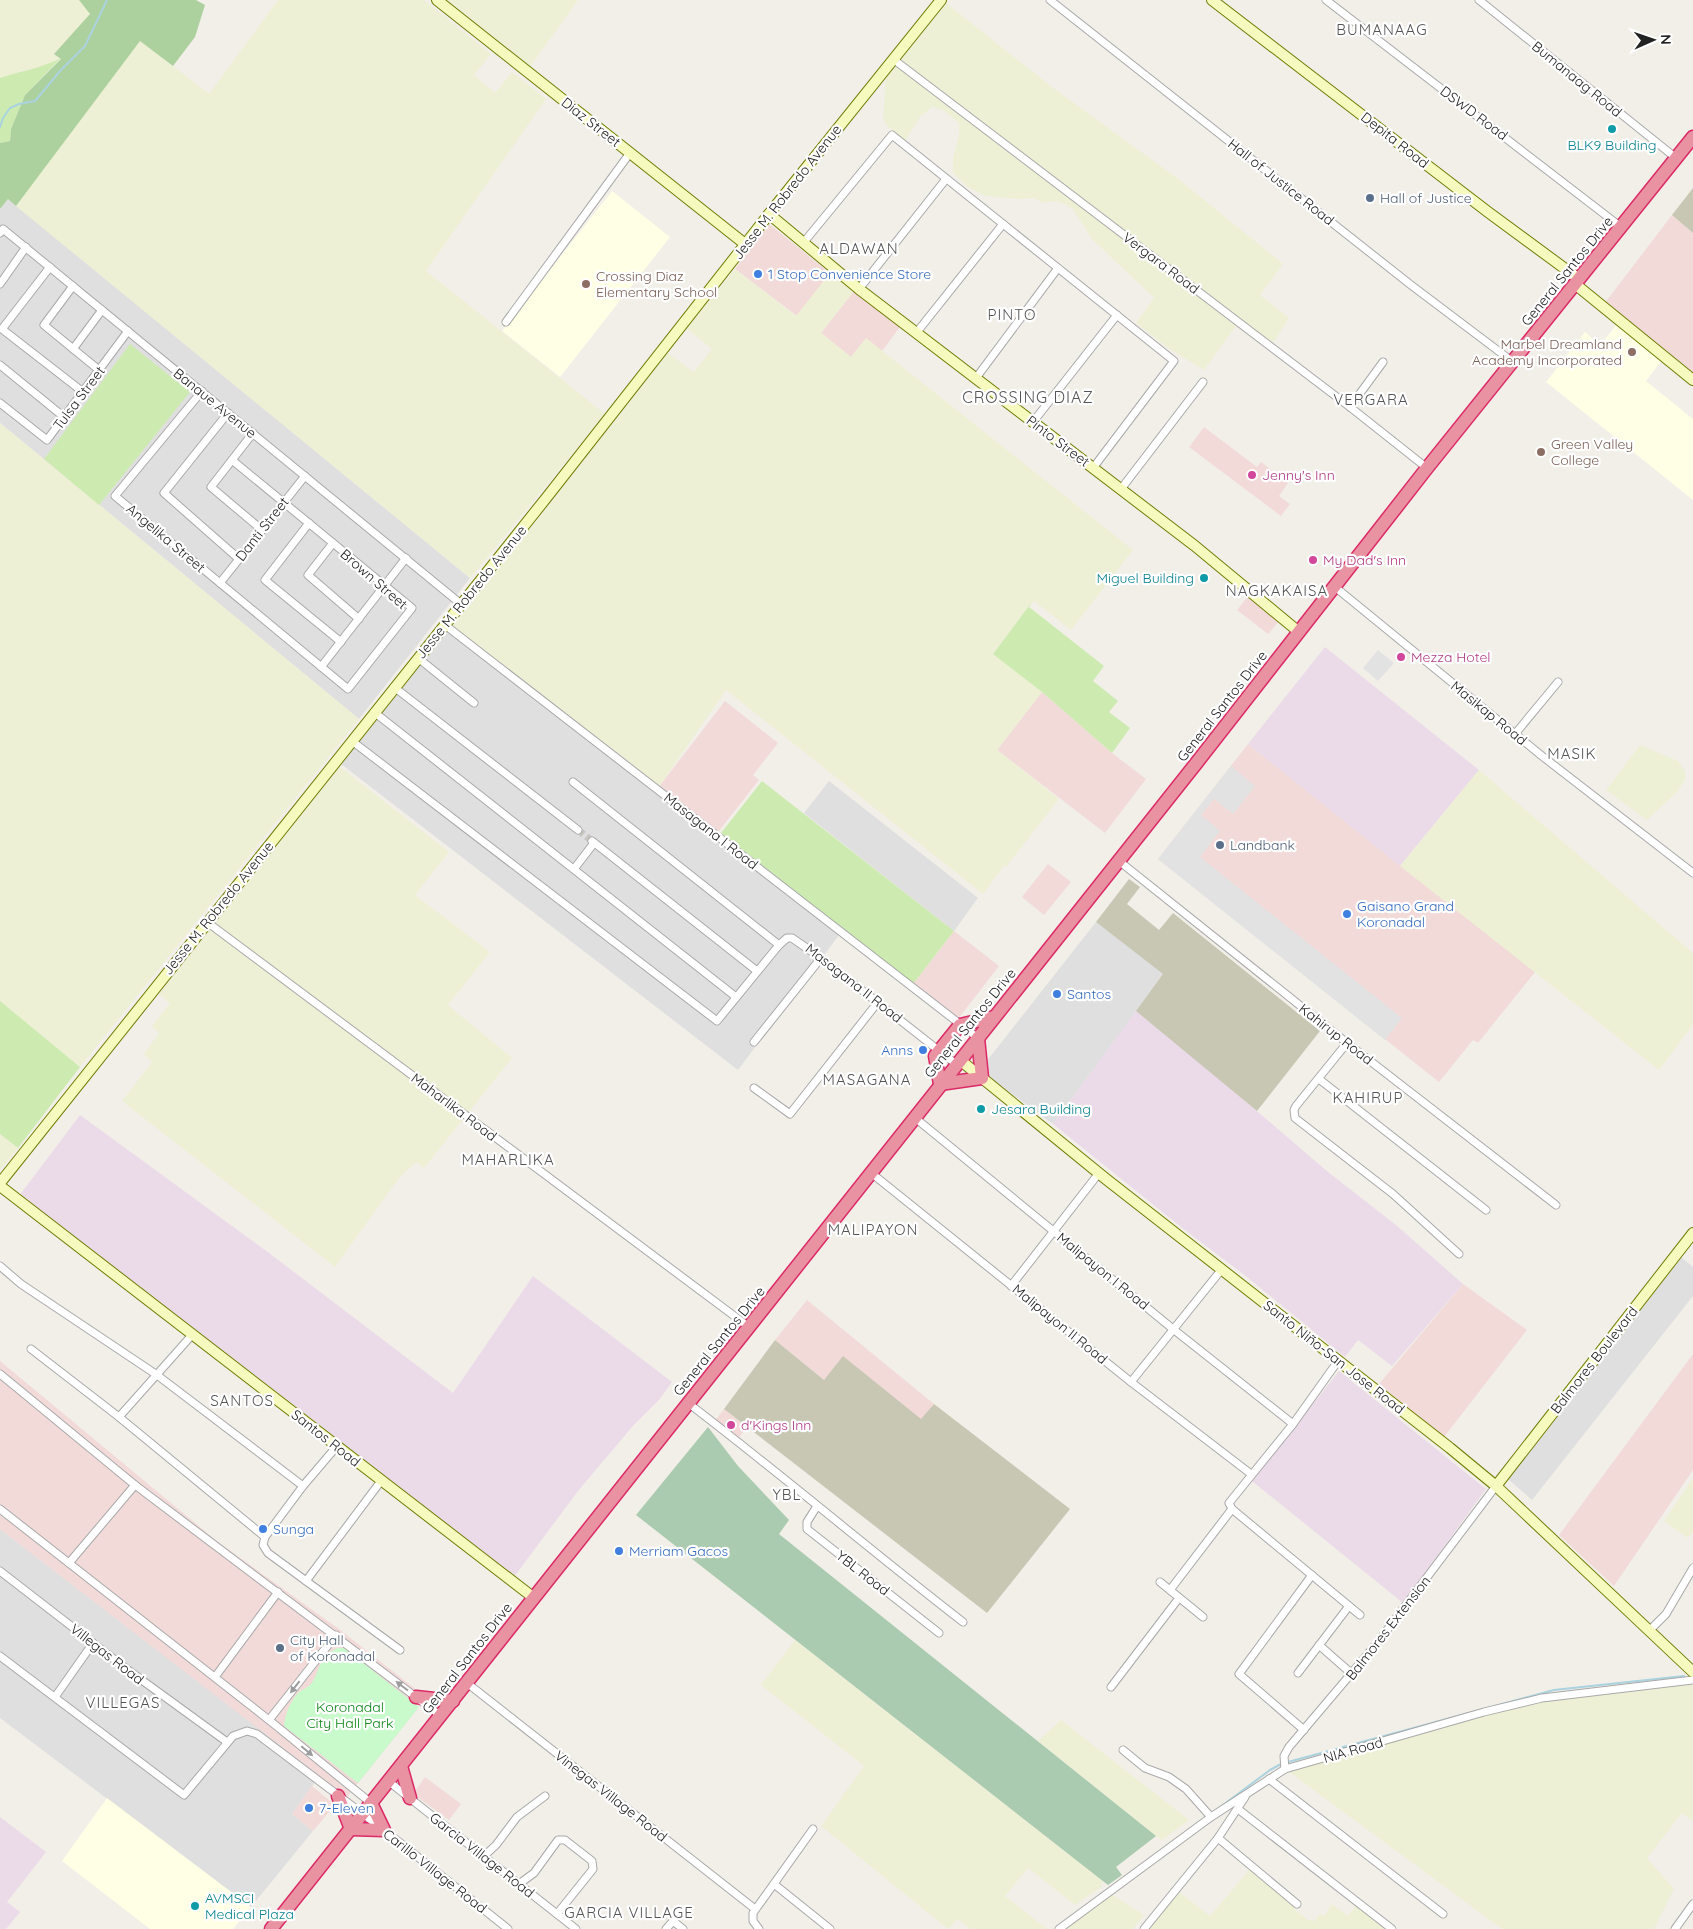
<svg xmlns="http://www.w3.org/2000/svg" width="1693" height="1929" viewBox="0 0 1693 1929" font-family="Quicksand,sans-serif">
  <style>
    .residential { fill: #e0dfdf }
    .commercial { fill: #f2dad9 }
    .industrial { fill: #ebdbe8 }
    .education { fill: #ffffe5 }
    .construction { fill: #c7c7b4 }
    .farmland { fill: #eef0d5 }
    .grass { fill: #cdebb0 }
    .forest { fill: #add19e }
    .cemetery { fill: #aacbaf }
    .park { fill: #c8facc }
    .parking { fill: #e2e2e2 }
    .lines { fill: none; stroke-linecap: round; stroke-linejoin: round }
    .stream { stroke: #aad3df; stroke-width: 2 }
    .street-tunnel { stroke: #c8c6c1; stroke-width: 7; stroke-dasharray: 7 3.5; stroke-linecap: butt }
    .street-casing { stroke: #a9a9a9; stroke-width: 9 }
    .secondary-casing { stroke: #707d05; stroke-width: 12 }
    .highway-casing { stroke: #dc2a67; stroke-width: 15 }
    .street { stroke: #fff; stroke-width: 7 }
    .secondary { stroke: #f7fabf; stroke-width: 10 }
    .highway { stroke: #e892a2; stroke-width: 12 }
    .oneway { fill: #9c9c9c }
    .culture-dot { fill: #0f9aa8; stroke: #fff; stroke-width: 2 }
    .service-dot { fill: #5c6f8a; stroke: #fff; stroke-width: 2 }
    .shop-dot { fill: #3f7fe0; stroke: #fff; stroke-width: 2 }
    .education-dot { fill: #8d6e63; stroke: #fff; stroke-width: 2 }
    .hotel-dot { fill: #d1479c; stroke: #fff; stroke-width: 2 }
    .labels { text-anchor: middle; stroke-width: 4.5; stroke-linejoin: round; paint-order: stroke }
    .street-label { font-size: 14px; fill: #222; stroke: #fff }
    .culture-label { font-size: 14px; fill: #0d838f; stroke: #fff; text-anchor: start }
    .service-label { font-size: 14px; fill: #4e5e75; stroke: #fff; text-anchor: start }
    .shop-label { font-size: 14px; fill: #366cbe; stroke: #fff; text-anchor: start }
    .education-label { font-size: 14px; fill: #785e54; stroke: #fff; text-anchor: start }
    .hotel-label { font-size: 14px; fill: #b23c85; stroke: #fff; text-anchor: start }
    .park-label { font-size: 14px; fill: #0c8416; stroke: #fff }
    .neighbourhood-label { font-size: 15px; letter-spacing: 1px; fill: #555; stroke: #fff }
    .quarter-label { font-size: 16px; letter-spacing: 1px; fill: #555; stroke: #fff }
  </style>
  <rect width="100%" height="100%" fill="#f2efe9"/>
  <!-- residential -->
  <g class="residential">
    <path d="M8 199 470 578 359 719 0 423V209Z"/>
    <path d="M448 631 839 935 738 1070 341 764Z"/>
    <path d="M829 781 978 898 954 931 804 813Z"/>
    <path d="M1096 922 1164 974 1053 1124 988 1076 986 1062Z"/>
    <path d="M1681 1257 1693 1267V1296L1532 1500 1508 1479Z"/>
    <path d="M0 1529 320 1775 292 1814 313 1831 251 1907 0 1718Z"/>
  </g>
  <!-- commercial -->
  <g class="commercial">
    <path d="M1672 215 1693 233V376L1604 304Z"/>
    <path d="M769 224 830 273 797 316 735 269Z"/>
    <path d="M854 291 900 327 882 351 866 339 851 357 821 333Z"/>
    <path d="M1204 427 1257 467 1261 462 1288 483 1279 496 1290 504 1281 516 1189 447Z"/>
    <path d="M1250 594 1280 620 1268 634 1237 610Z"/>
    <path d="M1042 692 1112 753 1146 779 1105 833 997 750Z"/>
    <path d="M725 701 778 743 753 775 759 780 718 832 658 788Z"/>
    <path d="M1248 744 1535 972 1478 1043 1473 1040 1439 1082 1158 859Z"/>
    <path d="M1048 864 1071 882 1044 915 1022 897Z"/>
    <path d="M954 931 999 966 958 1019 913 984Z"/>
    <path d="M1463 1284 1527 1330 1444 1437 1379 1384Z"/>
    <path d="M807 1300 934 1404 921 1420 844 1357 824 1380 775 1340Z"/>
    <path d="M1693 1354V1470L1614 1586 1559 1535Z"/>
    <path d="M0 1361 218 1542 339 1629 418 1691 411 1700 419 1707 347 1797 0 1529Z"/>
    <path d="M724 1409 747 1427 737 1440 714 1422Z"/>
    <path d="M425 1777 461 1804 449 1820 413 1794Z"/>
    <path d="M312 1786 335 1805 313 1831 292 1814Z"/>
  </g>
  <!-- industrial -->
  <g class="industrial">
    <path d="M1325 647 1479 770 1400 866 1248 744Z"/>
    <path d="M1136 1011 1203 1065 1328 1172 1396 1225 1463 1284 1392 1366 1358 1340 1345 1357 1247 1277 1181 1227 1053 1124Z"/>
    <path d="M80 1115 269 1253 453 1393 533 1276 672 1382 659 1400 632 1427 578 1491 514 1577 294 1405 19 1196Z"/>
    <path d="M1339 1371 1486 1489 1403 1603 1252 1481Z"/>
    <path d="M0 1817 46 1852 7 1902 20 1912 6 1929H0Z"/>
  </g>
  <!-- education -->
  <g class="education">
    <path d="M612 191 670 237 560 377 502 331Z"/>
    <path d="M1618 323 1663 359 1646 381 1693 419V500L1546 382 1585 332 1600 345Z"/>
    <path d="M107 1798 251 1907 233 1929H150L62 1861Z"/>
  </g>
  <!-- construction -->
  <g class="construction">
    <path d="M1693 188V233L1672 215Z"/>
    <path d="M1129 879 1140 887 1127 904 1159 930 1173 913 1320 1031 1257 1111 1136 1011 1163 974 1096 922Z"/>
    <path d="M775 1340 824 1380 843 1356 921 1419 934 1404 1070 1509 987 1613 724 1409Z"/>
  </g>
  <!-- farmland -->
  <g class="farmland">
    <path d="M0 0H79L91 14 54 54 61 58 48 65 26 70 0 78Z"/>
    <path d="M278 0H424L491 54 474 75 495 93 512 72 546 99 426 271 605 414 470 578 16 206 140 40 209 94Z"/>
    <path d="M447 0H578L530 67Z"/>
    <path d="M946 3 1052 87 1177 178 1283 264 1260 295 1289 318 1268 350 1236 326 1204 370 1168 348 1136 323 1154 298 1092 239 1072 208 1058 201 1043 203 1034 198 1018 199 985 196 968 187 953 173V157L959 136V123L943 110 932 107 920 117 905 141 888 127 883 119 886 77Z"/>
    <path d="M735 269 796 316 830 273 854 291 821 333 851 357 866 338 1133 550 1071 630 1034 601 993 653 1042 692 997 750 1059 799 1006 867 1004 866 983 894 726 690 658 788 453 626 668 353 694 372 712 349 686 328Z"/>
    <path d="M0 423 359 719 80 1067 0 1001Z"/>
    <path d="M1640 745 1678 761 1685 771V780L1677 792 1647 820 1606 790Z"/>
    <path d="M339 766 449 852 415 895 490 952 448 1005 512 1058 424 1168 416 1162 399 1178 335 1267 122 1101 152 1062 144 1054 159 1033 152 1026 170 1003 159 994Z"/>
    <path d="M1479 770 1693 953V1025L1659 1070 1400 866Z"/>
    <path d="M0 1134 18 1148 0 1170Z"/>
    <path d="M1693 1478V1532L1688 1538 1664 1521Z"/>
    <path d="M795 1640 1103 1881 1101 1887 1075 1905 1028 1868 1005 1896 1047 1929H970L958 1919 948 1929 821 1826 864 1766 761 1685Z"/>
    <path d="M1693 1683V1821L1682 1813 1647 1858 1674 1889 1654 1929H1502L1288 1771 1478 1717 1560 1697Z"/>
    <path d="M1061 1720 1189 1820 1162 1840 1156 1836 1038 1741Z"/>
    <path d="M1250 1869 1296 1905 1294 1909 1308 1920 1314 1921 1320 1914 1324 1916 1332 1904 1348 1916 1356 1906 1387 1929H1148L1178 1891 1210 1916Z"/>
    <path d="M1111 1894 1144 1915 1133 1929H1065Z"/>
  </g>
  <!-- grass -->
  <g class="grass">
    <path d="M61 58 25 95 11 129 10 141 0 143V78C20 71 42 68 61 58Z"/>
    <path d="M130 344 190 392 99 505 44 459Z"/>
    <path d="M1032 602 1029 607 1104 666 1093 681 1118 701 1109 712 1130 728 1112 753 1042 692 993 654Z"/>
    <path d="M762 781 954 931 913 984 721 833Z"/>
    <path d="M0 1001 80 1067 18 1148 0 1134Z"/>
  </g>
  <!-- forest -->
  <path class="forest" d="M79 0H196L205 5 195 37 173 66 140 41 16 206 8 199 0 209V143L10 141 11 129 25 95 61 59 54 54 90 14Z"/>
  <!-- cemetery -->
  <path class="cemetery" d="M708 1427 738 1466 789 1520 779 1534 1156 1836 1116 1867 1122 1875 1108 1885 636 1515Z"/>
  <!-- park -->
  <path class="park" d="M338 1648H344L419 1707 358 1783 284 1726C285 1714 290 1702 298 1693 302 1689 309 1688 313 1681 321 1668 319 1655 338 1648Z"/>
  <!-- parking -->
  <g class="parking">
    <path d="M1378 650 1394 663 1378 681 1363 668Z"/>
    <path d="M1231 766 1255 786 1233 814 1214 799 1201 815 1220 831 1200 857 1402 1018 1385 1040 1158 859Z"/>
  </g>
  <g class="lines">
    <!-- stream -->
    <g class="stream">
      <path d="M0 127 3 118 10 108 19 104 35 101 60 71 85 46 107 0"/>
      <path d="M1288 1762 1554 1690 1684 1676"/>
      <path d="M1215 1811 1270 1770 1281 1764"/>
    </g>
    <!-- street-tunnel -->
    <path class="street-tunnel" d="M578 830 592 841"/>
    <defs>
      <g id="street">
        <path d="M1050 0 1411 285 1513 362"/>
        <path d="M1326 0 1621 227"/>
        <path d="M1479 0 1676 158"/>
        <path d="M893 59 1350 407 1427 468"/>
        <path d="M0 233 3 229 461 604"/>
        <path d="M804 242 892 135 1174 361 1093 468"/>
        <path d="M50 267 2 329 83 392"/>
        <path d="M0 284 26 247"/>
        <path d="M73 286 44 325 99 370"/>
        <path d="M859 289 946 179"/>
        <path d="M506 322 630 153"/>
        <path d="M917 332 1003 224"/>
        <path d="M73 349 102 310"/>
        <path d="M0 365 64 417"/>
        <path d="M976 378 1058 268"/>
        <path d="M202 391 115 496 348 689 412 608 232 460"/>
        <path d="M0 403 47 440 128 331"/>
        <path d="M1350 407 1383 362"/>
        <path d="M228 413 164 493 239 559"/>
        <path d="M1033 422 1117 315"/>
        <path d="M253 433 211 487 262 530"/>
        <path d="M1121 489 1203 382"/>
        <path d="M309 523 265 580 341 642"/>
        <path d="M333 543 308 575 359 619"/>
        <path d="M220 583 305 476"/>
        <path d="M1335 587 1542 756 1693 873"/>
        <path d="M445 625 978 1038"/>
        <path d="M418 658 474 703"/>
        <path d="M321 667 406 558"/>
        <path d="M394 687 578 830"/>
        <path d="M374 712 736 997"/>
        <path d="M1515 734 1558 682"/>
        <path d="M352 741 717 1021 779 945 787 938H792L821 958 956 1064"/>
        <path d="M573 782 779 945"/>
        <path d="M592 841 757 971"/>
        <path d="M1119 861 1347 1043 1556 1205"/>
        <path d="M574 869 594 843"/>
        <path d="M207 922 749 1327"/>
        <path d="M754 1042 821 958"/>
        <path d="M1347 1043 1296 1106 1294 1110 1295 1118 1393 1194 1459 1254"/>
        <path d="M1319 1079 1486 1210"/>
        <path d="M754 1088 790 1114 878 1002"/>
        <path d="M914 1117 1173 1329 1293 1424"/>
        <path d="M870 1172 1131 1382 1251 1474"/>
        <path d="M0 1266 21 1284 157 1375 303 1486"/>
        <path d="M1011 1286 1099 1173"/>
        <path d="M31 1349 119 1417 265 1537 303 1486 337 1446"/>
        <path d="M1338 1361 1293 1424 1229 1503 1232 1509 1360 1615"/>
        <path d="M0 1374 135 1485 441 1716"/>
        <path d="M1131 1382 1222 1269"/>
        <path d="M688 1403C781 1474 870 1550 963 1622"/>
        <path d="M119 1417 192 1335"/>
        <path d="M817 1506 807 1522V1529L939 1633"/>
        <path d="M0 1509 269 1720 371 1803"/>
        <path d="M265 1537 263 1545 268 1553 400 1650"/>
        <path d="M69 1563 135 1485"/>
        <path d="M0 1571 128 1670 227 1742"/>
        <path d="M306 1581 381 1481"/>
        <path d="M1160 1582 1203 1617"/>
        <path d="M1170 1590 1232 1509"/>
        <path d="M1649 1631 1666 1614 1693 1568"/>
        <path d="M1319 1645 1352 1674"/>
        <path d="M0 1656 184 1795 233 1736 247 1731 257 1734 384 1830 508 1929"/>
        <path d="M1298 1673 1349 1606"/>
        <path d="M215 1677 278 1592"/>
        <path d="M467 1683 755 1909"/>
        <path d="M1111 1687 1179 1598"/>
        <path d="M55 1697 93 1643"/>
        <path d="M269 1720 336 1635"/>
        <path d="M1304 1730 1239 1674 1312 1575"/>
        <path d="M1123 1750 1145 1768 1169 1777 1186 1789 1211 1817"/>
        <path d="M1285 1769 1284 1756 1289 1747 1378 1642 1496 1486"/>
        <path d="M1269 1779 1443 1914"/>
        <path d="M388 1781 576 1929"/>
        <path d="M1238 1809 1392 1929"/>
        <path d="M1218 1838 1297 1904"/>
        <path d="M484 1856 496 1845 517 1817 545 1796"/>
        <path d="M519 1884 534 1873 558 1840H565L592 1861 593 1869 557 1914"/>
        <path d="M774 1884 830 1929"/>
        <path d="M666 1929 673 1921 683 1929"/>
        <path d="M759 1929 753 1921V1913L813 1829"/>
        <path d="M1059 1929 1211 1817 1285 1769 1484 1712 1542 1698 1693 1680"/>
        <path d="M1144 1929 1218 1838 1245 1797"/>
        <path d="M1675 1929 1693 1904"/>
      </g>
      <g id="secondary">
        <path d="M437 0 745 244"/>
        <path d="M1212 0 1488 212 1579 279"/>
        <path d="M769 214 859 289 1195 546 1299 632"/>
        <path d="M1575 284 1693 380"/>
        <path d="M960 1060 1106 1179 1450 1448 1496 1486 1693 1672"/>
        <path d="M0 1183 547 497 769 214 941 0"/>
        <path d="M0 1186 534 1598"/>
        <path d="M1496 1486 1693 1233"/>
      </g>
      <g id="highway">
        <path d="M940 1084 935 1056 960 1025 994 1017"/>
        <path d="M940 1084 982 1078 978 1038"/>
        <path d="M416 1697 453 1701"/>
        <path d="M401 1766 410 1798"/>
        <path d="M338 1796 351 1829"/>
        <path d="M351 1829 384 1830 371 1803"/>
        <path d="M271 1929 1198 761 1427 468 1693 137"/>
      </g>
    </defs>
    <!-- street casing -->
    <use href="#street" class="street-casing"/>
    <!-- secondary casing -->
    <use href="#secondary" class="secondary-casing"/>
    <!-- highway casing -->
    <use href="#highway" class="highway-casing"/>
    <!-- street -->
    <use href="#street" class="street"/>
    <!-- secondary -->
    <use href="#secondary" class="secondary"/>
    <!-- highway -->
    <use href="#highway" class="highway"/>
  </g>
  <!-- one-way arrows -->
  <defs><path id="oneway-solid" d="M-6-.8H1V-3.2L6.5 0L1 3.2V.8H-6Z" transform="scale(1.25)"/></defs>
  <g class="oneway">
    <use href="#oneway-solid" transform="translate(402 1686) rotate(-143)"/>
    <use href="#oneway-solid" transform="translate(295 1687) rotate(128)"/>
    <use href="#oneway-solid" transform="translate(307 1751) rotate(40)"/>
  </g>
  <!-- markers -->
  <g class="culture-dot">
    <circle cx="1612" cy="129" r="5"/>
    <circle cx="1204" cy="578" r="5"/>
    <circle cx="981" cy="1109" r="5"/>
    <circle cx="195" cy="1906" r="5"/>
  </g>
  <g class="service-dot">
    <circle cx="1370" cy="198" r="5"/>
    <circle cx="1220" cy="845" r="5"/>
    <circle cx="280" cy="1648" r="5"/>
  </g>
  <g class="shop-dot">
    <circle cx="758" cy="274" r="5"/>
    <circle cx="1347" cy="914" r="5"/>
    <circle cx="1057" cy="994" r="5"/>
    <circle cx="923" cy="1050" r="5"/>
    <circle cx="263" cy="1529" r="5"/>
    <circle cx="619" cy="1551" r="5"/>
    <circle cx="309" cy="1808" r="5"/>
  </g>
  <g class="education-dot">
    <circle cx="586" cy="284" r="5"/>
    <circle cx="1632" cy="352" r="5"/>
    <circle cx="1541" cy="452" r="5"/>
  </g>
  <g class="hotel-dot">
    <circle cx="1252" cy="475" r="5"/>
    <circle cx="1313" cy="560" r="5"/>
    <circle cx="1401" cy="657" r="5"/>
    <circle cx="731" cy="1425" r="5"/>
  </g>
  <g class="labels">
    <!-- street labels -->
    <g class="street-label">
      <text transform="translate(1577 79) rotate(39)" y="5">Bumanaag Road</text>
      <text transform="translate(1474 113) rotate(37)" y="5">DSWD Road</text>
      <text transform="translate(591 122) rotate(38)" y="5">Diaz Street</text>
      <text transform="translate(1395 140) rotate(38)" y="5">Depita Road</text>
      <text transform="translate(1281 182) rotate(38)" y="5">Hall of Justice Road</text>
      <text transform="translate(787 192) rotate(-52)" y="5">Jesse M. Robredo Avenue</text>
      <text transform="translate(1161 263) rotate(37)" y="5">Vergara Road</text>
      <text transform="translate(1567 271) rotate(-51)" y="5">General Santos Drive</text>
      <text transform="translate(79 398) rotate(-53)" y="5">Tulsa Street</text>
      <text transform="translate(215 403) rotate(39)" y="5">Banaue Avenue</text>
      <text transform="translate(1058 441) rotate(37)" y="5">Pinto Street</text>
      <text transform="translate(262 529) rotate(-52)" y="5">Danti Street</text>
      <text transform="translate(166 538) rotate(40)" y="5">Angelika Street</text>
      <text transform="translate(374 579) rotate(41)" y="5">Brown Street</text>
      <text transform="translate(471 592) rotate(-51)" y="5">Jesse M. Robredo Avenue</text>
      <text transform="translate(1222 706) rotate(-52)" y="5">General Santos Drive</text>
      <text transform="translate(1489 713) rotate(39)" y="5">Masikap Road</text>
      <text transform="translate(711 831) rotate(38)" y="5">Masagana I Road</text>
      <text transform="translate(218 908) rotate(-51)" y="5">Jesse M. Robredo Avenue</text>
      <text transform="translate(854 983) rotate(38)" y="5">Masagana II Road</text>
      <text transform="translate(970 1023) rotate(-51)" y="5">General Santos Drive</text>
      <text transform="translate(1336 1034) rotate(38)" y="5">Kahirup Road</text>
      <text transform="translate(454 1107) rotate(37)" y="5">Maharlika Road</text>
      <text transform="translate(1103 1271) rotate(39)" y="5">Malipayon I Road</text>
      <text transform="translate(1060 1324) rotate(39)" y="5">Malipayon II Road</text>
      <text transform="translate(719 1341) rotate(-51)" y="5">General Santos Drive</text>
      <text transform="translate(1334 1357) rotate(38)" y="5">Santo Niño-San Jose Road</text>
      <text transform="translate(1594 1360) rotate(-52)" y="5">Balmores Boulevard</text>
      <text transform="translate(326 1438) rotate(38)" y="5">Santos Road</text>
      <text transform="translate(863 1573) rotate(38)" y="5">YBL Road</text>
      <text transform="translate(1388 1628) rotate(-52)" y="5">Balmores Extension</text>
      <text transform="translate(107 1654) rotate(38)" y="5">Villegas Road</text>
      <text transform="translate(467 1658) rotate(-52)" y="5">General Santos Drive</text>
      <text transform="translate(1353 1750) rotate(-16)" y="5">NIA Road</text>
      <text transform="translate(611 1796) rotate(38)" y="5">Vinegas Village Road</text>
      <text transform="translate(482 1855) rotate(38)" y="5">Garcia Village Road</text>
      <text transform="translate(435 1871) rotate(38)" y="5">Carillo Village Road</text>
    </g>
    <!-- culture labels -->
    <g class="culture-label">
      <text x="1612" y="150" text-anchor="middle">BLK9 Building</text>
      <text x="1194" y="583" text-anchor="end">Miguel Building</text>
      <text x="991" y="1114">Jesara Building</text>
      <text x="205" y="1903">AVMSCI<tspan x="205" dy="16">Medical Plaza</tspan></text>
    </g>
    <!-- service labels -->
    <g class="service-label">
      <text x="1380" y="203">Hall of Justice</text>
      <text x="1230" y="850">Landbank</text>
      <text x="290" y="1645">City Hall<tspan x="290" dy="16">of Koronadal</tspan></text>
    </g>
    <!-- shop labels -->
    <g class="shop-label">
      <text x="768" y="279">1 Stop Convenience Store</text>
      <text x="1357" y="911">Gaisano Grand<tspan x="1357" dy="16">Koronadal</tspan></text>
      <text x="1067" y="999">Santos</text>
      <text x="913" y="1055" text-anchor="end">Anns</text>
      <text x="273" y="1534">Sunga</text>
      <text x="629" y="1556">Merriam Gacos</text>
      <text x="319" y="1813">7-Eleven</text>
    </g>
    <!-- education labels -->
    <g class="education-label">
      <text x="596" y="281">Crossing Diaz<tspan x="596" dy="16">Elementary School</tspan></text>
      <text x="1622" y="349" text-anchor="end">Marbel Dreamland<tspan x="1622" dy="16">Academy Incorporated</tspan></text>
      <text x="1551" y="449">Green Valley<tspan x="1551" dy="16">College</tspan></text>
    </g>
    <!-- hotel labels -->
    <g class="hotel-label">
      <text x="1262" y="480">Jenny's Inn</text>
      <text x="1323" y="565">My Dad's Inn</text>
      <text x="1411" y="662">Mezza Hotel</text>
      <text x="741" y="1430">d'Kings Inn</text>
    </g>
    <!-- park labels -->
    <g class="park-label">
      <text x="350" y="1712">Koronadal<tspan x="350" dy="16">City Hall Park</tspan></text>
    </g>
    <!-- neighbourhood labels -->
    <g class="neighbourhood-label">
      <text x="1382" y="35">BUMANAAG</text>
      <text x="859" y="254">ALDAWAN</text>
      <text x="1012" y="320">PINTO</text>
      <text x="1371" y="405">VERGARA</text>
      <text x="1277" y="596">NAGKAKAISA</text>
      <text x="1572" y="759">MASIK</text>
      <text x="867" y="1085">MASAGANA</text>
      <text x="1368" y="1103">KAHIRUP</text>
      <text x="508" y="1165">MAHARLIKA</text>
      <text x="873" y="1235">MALIPAYON</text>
      <text x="242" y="1406">SANTOS</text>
      <text x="787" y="1500">YBL</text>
      <text x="123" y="1708">VILLEGAS</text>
      <text x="629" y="1918">GARCIA VILLAGE</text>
    </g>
    <!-- quarter labels -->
    <g class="quarter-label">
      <text x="1028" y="403">CROSSING DIAZ</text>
    </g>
  </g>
  <!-- north arrow -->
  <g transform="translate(1653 40) rotate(88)" stroke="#ffffff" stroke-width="4" paint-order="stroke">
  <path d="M0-4L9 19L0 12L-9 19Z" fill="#222222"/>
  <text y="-8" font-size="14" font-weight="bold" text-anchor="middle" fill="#222222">N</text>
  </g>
</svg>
